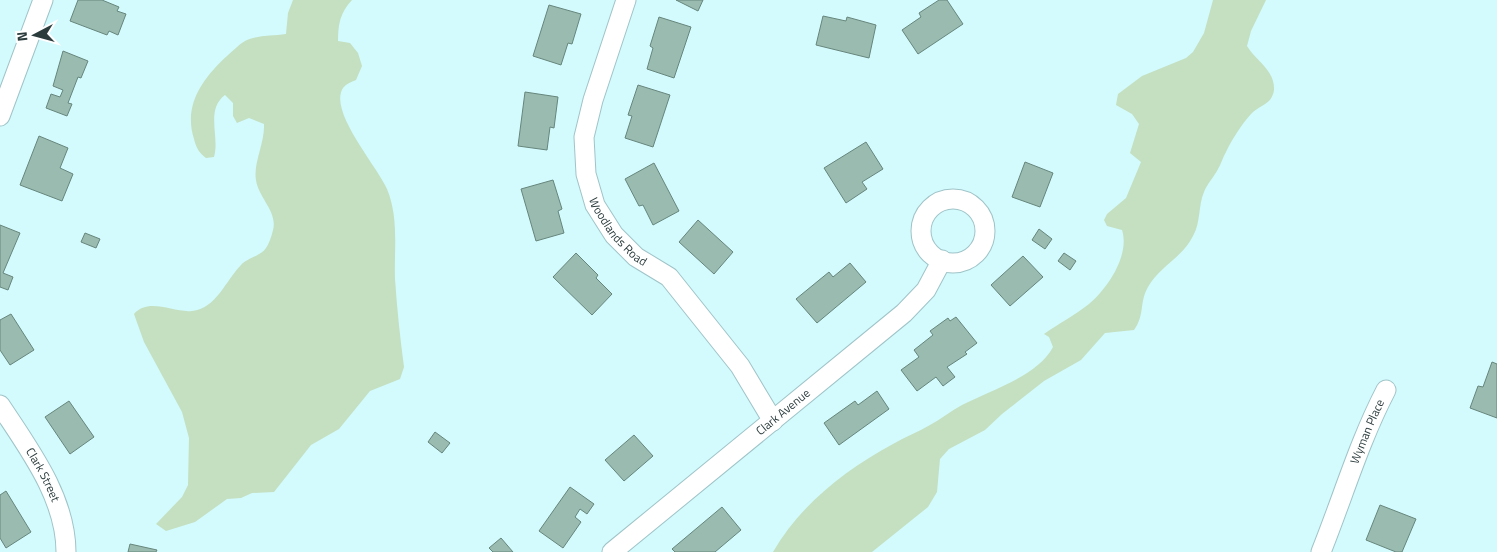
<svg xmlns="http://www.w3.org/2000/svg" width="1497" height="552" viewBox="0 0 1497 552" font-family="'Titillium Web',sans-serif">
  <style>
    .green { fill: #c4e0c1 }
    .building { fill: #9abcb0; stroke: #66867c }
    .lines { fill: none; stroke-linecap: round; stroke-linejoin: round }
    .street-casing { stroke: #9fc4c8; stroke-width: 21 }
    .street { stroke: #fff; stroke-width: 19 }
    .labels { text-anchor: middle; stroke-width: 4; stroke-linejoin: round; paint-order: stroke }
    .street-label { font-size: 12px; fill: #2c3c3d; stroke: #fff }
  </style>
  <rect width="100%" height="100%" fill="#d3fafd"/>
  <!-- green -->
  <g class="green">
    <path d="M293 0H352C340 13 338 24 338 41L350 43 358 53 362 66 356 80C351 82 346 84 343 88 328 111 377 166 387 189 399 218 394 249 395 279 397 308 400 338 404 367L400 379 370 391 339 429 311 445 274 492 252 493 241 498 227 499 195 522 166 531 156 524 182 497 188 485 189 438 182 412 144 342 134 314C149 297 173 313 192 311 216 309 226 280 241 265 247 258 261 256 266 248 269 244 272 235 273 230 278 212 258 197 256 180 253 163 265 143 264 124L249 118 237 123 233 116V103L225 95C205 110 220 137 214 157L206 158C199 153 196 147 194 139 183 105 203 78 227 56 233 51 238 45 245 41 257 35 272 36 286 34L288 13Z"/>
    <path d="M1213 0H1266L1251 31 1247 46C1256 61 1275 70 1274 90 1272 105 1259 105 1251 114 1242 124 1232 139 1226 152 1223 157 1221 164 1218 169 1214 177 1207 184 1204 192 1198 206 1201 222 1193 236 1183 257 1159 267 1148 287 1139 303 1145 315 1134 330L1105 333 1081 360 1044 381 1002 414 985 430 949 449 940 459 937 492 928 507 872 552H773C800 505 845 470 893 444 905 437 918 432 930 425 941 419 951 411 962 405 991 390 1038 376 1053 347L1049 337 1044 334C1058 324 1075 315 1089 304 1108 288 1130 255 1122 230L1107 226 1104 220 1107 214 1126 198 1141 162 1130 153 1139 124 1132 114 1116 105 1118 94 1142 76 1186 58 1193 52 1204 33Z"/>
  </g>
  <!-- building -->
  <g class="building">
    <path d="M78 0H102L119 7 117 11 126 14 118 35 109 31 107 35 70 21Z"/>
    <path d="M676 0H703L698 11Z"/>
    <path d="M939 0H947L963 24 918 54 902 30 921 17 919 13Z"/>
    <path d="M549 5 581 14 572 44 568 43 561 65 533 56Z"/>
    <path d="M823 16 846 21 847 17 876 25 869 58 816 45Z"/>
    <path d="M659 17 691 27 674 78 647 69 653 48 650 46Z"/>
    <path d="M63 51 88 61 81 78 78 77 68 103 72 104 67 116 46 108 51 94 60 97 63 90 53 86Z"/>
    <path d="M638 85 670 95 653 147 625 138 632 116 628 115Z"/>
    <path d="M525 92 558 97 554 128 550 127 547 150 518 146Z"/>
    <path d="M39 136 68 148 60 168 73 174 62 201 20 185Z"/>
    <path d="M866 142 883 169 862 182 867 189 846 203 824 168Z"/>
    <path d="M1025 162 1053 173 1040 207 1012 197Z"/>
    <path d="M654 163 679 211 653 225 643 205 639 206 625 179Z"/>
    <path d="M553 180 562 209 558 211 564 233 536 241 521 189Z"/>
    <path d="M698 220 733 252 714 274 679 242Z"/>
    <path d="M0 225 20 233 3 273 13 277 8 290 0 287Z"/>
    <path d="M1039 229 1052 239 1045 249 1032 240Z"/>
    <path d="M85 233 100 239 96 248 81 242Z"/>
    <path d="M576 253 598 275 596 278 612 294 592 315 553 277Z"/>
    <path d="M1064 253 1076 261 1070 270 1058 261Z"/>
    <path d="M1023 256 1043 277 1010 306 991 285Z"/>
    <path d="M850 263 866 282 817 323 796 299 829 272 833 277Z"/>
    <path d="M11 314 34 350 10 365 0 350V320Z"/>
    <path d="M956 317 977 343 965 352 967 354 947 367 955 377 943 386 936 377 917 391 901 370 919 357 914 350 933 335 930 331 948 318 950 321Z"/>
    <path d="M1492 362 1497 364V418L1470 408 1478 386 1483 387Z"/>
    <path d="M877 391 889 409 839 445 824 423 855 401 858 405Z"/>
    <path d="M69 401 94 437 70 454 45 417Z"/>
    <path d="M435 432 450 443 442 453 428 442Z"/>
    <path d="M634 435 653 456 624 481 605 460Z"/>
    <path d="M570 487 594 504 587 514 580 509 575 517 581 522 563 548 539 531Z"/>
    <path d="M6 491 31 532 6 548 0 538V495Z"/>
    <path d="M1380 505 1416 519 1402 552H1396L1366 540Z"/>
    <path d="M722 507 741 530 715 552H675L672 549Z"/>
    <path d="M501 538 513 552H493L489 548Z"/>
    <path d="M130 544 157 550 156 552H128Z"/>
  </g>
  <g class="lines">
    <defs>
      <g id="street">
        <path id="s1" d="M626 0 593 100 584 137 586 174 595 205 614 235 636 257 669 277 740 366 773 421"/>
        <path d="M0 116 43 0"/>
        <circle cx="953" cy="231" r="32"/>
        <path id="s2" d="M0 405C29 449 66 498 66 552"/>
        <path id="s3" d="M612 552 904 313 926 290 942 260"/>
        <path id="s4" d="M1321 552C1343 497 1359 442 1386 390"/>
      </g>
    </defs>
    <!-- street casing -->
    <use href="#street" class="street-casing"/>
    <!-- street -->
    <use href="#street" class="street"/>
  </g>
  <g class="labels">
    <!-- street labels -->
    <g class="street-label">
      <text dy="4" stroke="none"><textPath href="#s1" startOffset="248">Woodlands Road</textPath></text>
      <text dy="4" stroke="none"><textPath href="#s3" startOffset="221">Clark Avenue</textPath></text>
      <text dy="4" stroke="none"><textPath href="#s4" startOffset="129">Wyman Place</textPath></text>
      <text dy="4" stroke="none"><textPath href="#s2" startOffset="82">Clark Street</textPath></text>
    </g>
  </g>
  <!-- north arrow -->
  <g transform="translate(35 35) rotate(264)" stroke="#ffffff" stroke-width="4" paint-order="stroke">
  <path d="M0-4L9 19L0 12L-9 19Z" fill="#2c3c3d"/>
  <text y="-8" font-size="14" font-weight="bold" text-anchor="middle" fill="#2c3c3d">N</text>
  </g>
</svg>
